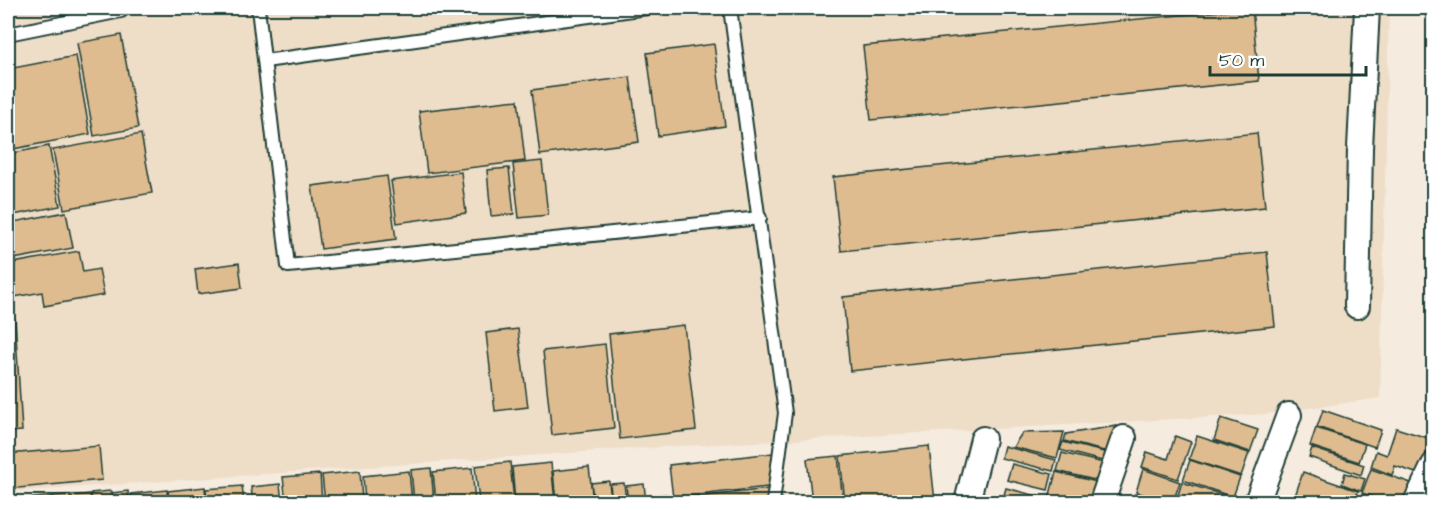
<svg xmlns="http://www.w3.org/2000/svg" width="1441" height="510" viewBox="0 0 1441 510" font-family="'Architects Daughter',sans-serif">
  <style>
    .built { fill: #eeddc7 }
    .building { fill: #debc90; stroke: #1f3d34; stroke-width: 1.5 }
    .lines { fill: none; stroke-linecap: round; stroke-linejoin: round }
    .lane-casing { stroke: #1f3d34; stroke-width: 16 }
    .street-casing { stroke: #1f3d34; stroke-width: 28 }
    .lane { stroke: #fff; stroke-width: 12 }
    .street { stroke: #fff; stroke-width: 24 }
  </style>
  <rect width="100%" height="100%" fill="#f5ebde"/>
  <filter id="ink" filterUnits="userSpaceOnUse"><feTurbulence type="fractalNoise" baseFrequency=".0167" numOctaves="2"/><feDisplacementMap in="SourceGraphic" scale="12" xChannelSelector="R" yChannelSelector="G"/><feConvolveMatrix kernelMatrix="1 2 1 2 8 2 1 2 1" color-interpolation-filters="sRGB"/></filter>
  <g filter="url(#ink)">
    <!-- built -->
    <path class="built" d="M8 8H1389L1380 398 1266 414 625 449 8 492Z"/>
    <!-- building -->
    <g class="building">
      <path d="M1252 8 1259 81 871 120 863 46Z"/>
      <path d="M121 35 138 128 94 136 77 43Z"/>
      <path d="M714 44 725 126 658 136 647 53Z"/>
      <path d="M76 56 90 134 8 150V69Z"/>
      <path d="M630 77 639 142 540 155 532 90Z"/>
      <path d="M518 100 525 161 427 173 419 111Z"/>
      <path d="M1257 133 1265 207 841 251 833 177Z"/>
      <path d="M141 134 152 193 64 209 53 150Z"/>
      <path d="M49 146 60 206 8 216V154Z"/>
      <path d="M542 161 548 215 519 218 513 164Z"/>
      <path d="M509 168 514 214 491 216 487 170Z"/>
      <path d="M461 172 466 213 397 223 391 181Z"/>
      <path d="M387 176 396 239 321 249 312 186Z"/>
      <path d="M66 212 73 248 8 260V223Z"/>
      <path d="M79 251 83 272 99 269 104 295 44 306 42 292 8 298V264Z"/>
      <path d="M1267 252 1275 326 850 371 843 297Z"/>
      <path d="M239 263 242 288 198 294 195 269Z"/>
      <path d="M15 319 22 431 8 432V320Z"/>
      <path d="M684 325 696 430 620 439 609 334Z"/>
      <path d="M518 329 528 407 495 411 486 333Z"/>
      <path d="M605 344 614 428 552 435 543 351Z"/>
      <path d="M1323 410 1381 430 1375 447 1317 427Z"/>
      <path d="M1221 418 1258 430 1250 452 1214 440Z"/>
      <path d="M1117 426 1108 452 1064 441 1066 434Z"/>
      <path d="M1316 428 1365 444 1359 462 1310 446Z"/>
      <path d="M1396 428 1431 439 1419 474 1395 466 1392 475 1371 467 1376 451 1387 455Z"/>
      <path d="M1064 432 1057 458 1013 447 1022 433Z"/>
      <path d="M1175 436 1191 442 1178 479 1142 467 1147 452 1168 459Z"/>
      <path d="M1197 436 1249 453 1241 476 1189 459Z"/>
      <path d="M1063 442 1108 453 1106 462 1060 450Z"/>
      <path d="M99 446 102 480 8 489V454Z"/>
      <path d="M929 446 935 502H845L840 456Z"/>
      <path d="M1004 446 1056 460 1053 471 1001 458Z"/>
      <path d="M1312 448 1364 465 1361 475 1309 457Z"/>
      <path d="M773 453 776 486 673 498 669 465Z"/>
      <path d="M1062 453 1108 464 1103 482 1057 471Z"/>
      <path d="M838 456 843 502H812L807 459Z"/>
      <path d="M1190 460 1240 477 1233 497 1183 480Z"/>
      <path d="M510 462 514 502H479L475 466Z"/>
      <path d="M551 463 555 502H515L512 467Z"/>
      <path d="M1012 464 1052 474 1048 490 1007 480Z"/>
      <path d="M589 467 593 502H556L553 471Z"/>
      <path d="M431 468 434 502H414L411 470Z"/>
      <path d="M472 468 475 502H436L433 472Z"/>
      <path d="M1143 469 1180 482 1173 502H1167L1136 492Z"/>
      <path d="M1371 469 1411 483 1404 502H1389L1362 493Z"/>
      <path d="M360 471 362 502H325L322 475Z"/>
      <path d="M409 471 412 502H365L363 476Z"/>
      <path d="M1056 472 1101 483 1096 502H1048Z"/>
      <path d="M1303 472 1358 491 1354 502H1314L1295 496Z"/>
      <path d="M1345 473 1365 479 1361 491 1342 484Z"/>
      <path d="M320 474 322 502H286L283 477Z"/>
      <path d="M609 481 611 502H594L591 483Z"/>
      <path d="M1182 482 1232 498 1231 502H1201L1178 495Z"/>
      <path d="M624 483 626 502H612L610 484Z"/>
      <path d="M280 484 282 502H253L251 487Z"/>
      <path d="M644 484 646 502H628L626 486Z"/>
      <path d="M242 486 244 502H207L206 489Z"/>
      <path d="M205 487 206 502H169L168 491Z"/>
      <path d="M778 488 779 502H672L671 500Z"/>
      <path d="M1006 488 1045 498 1044 502H1002Z"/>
      <path d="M167 490 168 502H132L131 494Z"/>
      <path d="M110 491 111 502H92L91 493Z"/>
      <path d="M128 491 129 502H113L112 493Z"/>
      <path d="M90 494 91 502H72V496Z"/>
      <path d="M666 494 667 502H649L648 496Z"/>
      <path d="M1135 494 1161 502H1132Z"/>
      <path d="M70 495 71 502H53V496Z"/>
      <path d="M1363 495 1385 502H1360Z"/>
      <path d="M52 496V502H18V500Z"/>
      <path d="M15 497 16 502H8V498Z"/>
      <path d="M1179 498 1193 502H1177Z"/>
    </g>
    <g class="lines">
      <defs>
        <g id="lane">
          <path d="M258 8 288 266 760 218"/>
          <path d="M730 8 785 413 773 502"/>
          <path d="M8 34 121 11"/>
          <path d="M265 61 647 8"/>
        </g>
        <g id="street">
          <path d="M1357 306 1360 148 1367 8"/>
          <path d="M967 502 983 439"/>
          <path d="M1102 502 1124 438"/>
          <path d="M1257 502 1289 415"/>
          <path d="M1416 502 1434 465"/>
        </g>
      </defs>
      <!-- lane casing -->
      <use href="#lane" class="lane-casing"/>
      <!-- street casing -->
      <use href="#street" class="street-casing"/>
      <!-- lane -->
      <use href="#lane" class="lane"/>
      <!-- street -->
      <use href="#street" class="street"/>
    </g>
  </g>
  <!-- margin -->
  <rect width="1441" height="510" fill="none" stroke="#fff" stroke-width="30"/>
  <rect x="15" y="15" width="1411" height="480" fill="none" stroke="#1f3d34" stroke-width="2" filter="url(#ink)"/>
  <!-- scale -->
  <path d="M1210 66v9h156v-9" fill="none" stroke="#1f3d34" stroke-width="3"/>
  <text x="1219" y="66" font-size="18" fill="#1f3d34" stroke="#ffffff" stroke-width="4.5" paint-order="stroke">50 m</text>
</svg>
